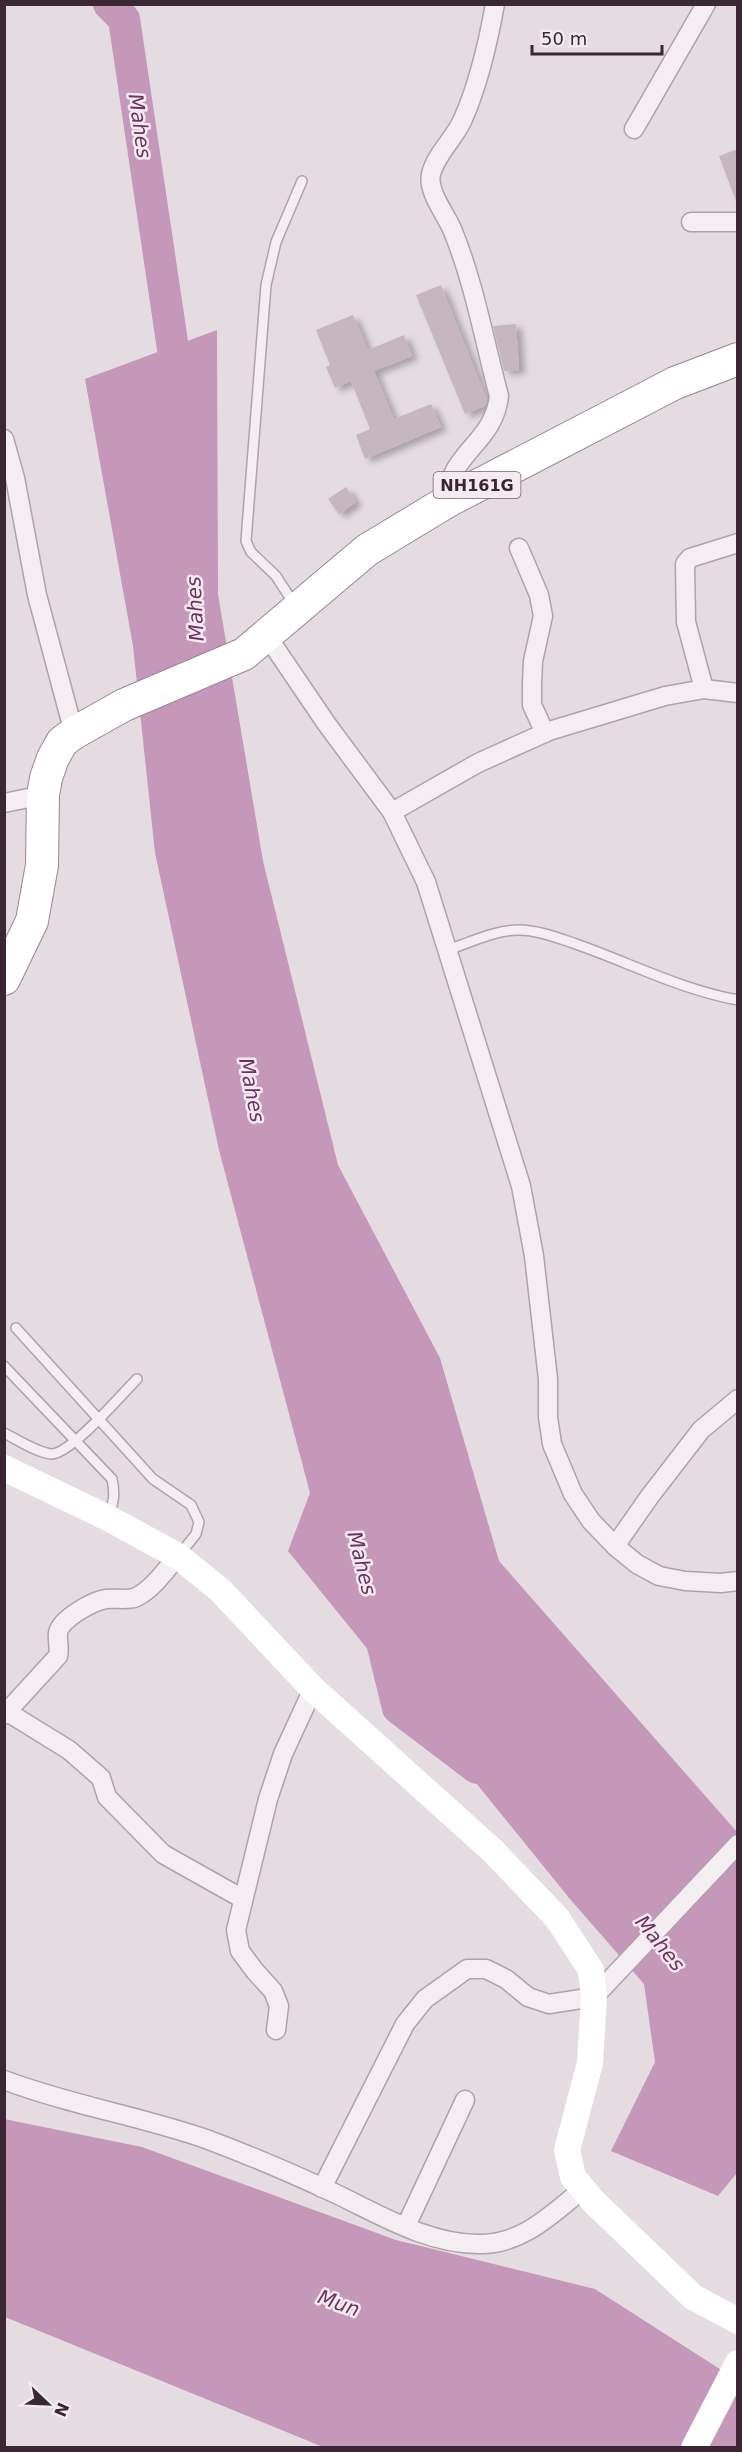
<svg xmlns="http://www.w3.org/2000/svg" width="742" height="2452" viewBox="0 0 742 2452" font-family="'DejaVu Sans',sans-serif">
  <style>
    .water { fill: #c597b9 }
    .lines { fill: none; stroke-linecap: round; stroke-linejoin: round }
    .river { stroke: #c597b9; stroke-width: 32 }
    .building { fill: #c5b6bf; filter: url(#shadow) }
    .lane-casing { stroke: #afa2aa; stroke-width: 12 }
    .street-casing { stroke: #afa2aa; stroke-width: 21 }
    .highway-casing { stroke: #9c8393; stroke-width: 34 }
    .lane { stroke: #f4eef2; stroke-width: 9 }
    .street { stroke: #f4eef2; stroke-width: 18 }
    .secondary { stroke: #fff; stroke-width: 26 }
    .highway { stroke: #fff; stroke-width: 32 }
    .labels { text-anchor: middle; stroke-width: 5; stroke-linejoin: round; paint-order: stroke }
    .shield { fill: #f3ebf1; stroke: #72616c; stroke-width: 1.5 }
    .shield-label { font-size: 16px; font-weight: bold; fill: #3b2633 }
    .water-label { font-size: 20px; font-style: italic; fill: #6e315b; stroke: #f3ebf1 }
  </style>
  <defs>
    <filter id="shadow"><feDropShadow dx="6" dy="4" stdDeviation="3" flood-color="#0004"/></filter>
  </defs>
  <rect width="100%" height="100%" fill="#e5dce2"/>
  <!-- water -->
  <g class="water">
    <path d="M217 330 218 594 263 861 338 1165 440 1358 499 1561 737 1832V2173L718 2196 611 2151 655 2062 644 1984 570 1899 288 1551 310 1493 219 1150 155 853 133 646 85 379Z"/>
    <path d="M4 2119 142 2147 396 2240 595 2289 737 2380V2447H323L5 2317Z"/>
  </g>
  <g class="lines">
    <!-- river -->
    <g class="river">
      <path d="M109 4 124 19 179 389"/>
      <path d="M380 1634 398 1708 477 1768"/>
    </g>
  </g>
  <!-- building -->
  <g class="building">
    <path d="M738 149V201H736L719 156Z"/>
    <path d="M441 285 487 400 485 406 465 414 416 295Z"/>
    <path d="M353 315 368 350 404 335 412 356 374 371 394 419 431 404 441 427 365 459 356 435 370 429 351 381 335 388 326 367 330 365 316 330Z"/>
    <path d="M516 324 519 370 504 371 493 326Z"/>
    <path d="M346 487 356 502 339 514 328 499Z"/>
  </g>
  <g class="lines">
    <defs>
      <g id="lane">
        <path d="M294 604 276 576 251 552 246 541 266 285 276 242 302 181"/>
        <path d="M447 950C469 943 495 930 518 930 538 930 558 938 576 944 630 963 682 990 738 1000"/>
        <path d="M16 1328 153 1479 191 1505 199 1522 196 1534 180 1554"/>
        <path d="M4 1366 112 1479C115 1493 114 1502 109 1515"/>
        <path d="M4 1433C18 1440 36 1452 51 1454 70 1455 122 1394 137 1379"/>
      </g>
      <g id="street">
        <path d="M634 129 706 4"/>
        <path d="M691 222H738"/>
        <path d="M4 439 15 478 37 595 74 733"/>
        <path d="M448 501C446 454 494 444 499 396 484 340 474 282 452 229 445 213 427 191 431 174 436 154 455 138 463 119 479 83 488 43 495 4"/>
        <path d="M519 548 539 595 543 616 533 661 532 684V705L545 733"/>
        <path d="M267 636 326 723 392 812 426 882 521 1186 534 1256 548 1379V1417L552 1444 573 1494 591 1521 615 1546 637 1564 659 1576 685 1581 721 1583 738 1581"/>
        <path d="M704 689 686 622 685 564 690 558 738 543"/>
        <path d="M4 803 43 795"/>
        <path d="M392 812 478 763 549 731 665 696 704 689 738 693"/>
        <path d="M615 1546 650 1496 701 1430 738 1399"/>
        <path d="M4 1710 69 1750 101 1778 107 1797 163 1854 243 1899"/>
        <path d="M4 1715 58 1656C60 1647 57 1640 58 1633 60 1619 93 1601 106 1599 115 1598 126 1600 134 1598 152 1591 166 1569 178 1556"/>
        <path d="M276 2030 279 2006 273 1991 254 1970 240 1951 236 1930 268 1799 283 1754 313 1689"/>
        <path d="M4 2080C70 2105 140 2116 206 2139 249 2155 291 2173 332 2192 379 2214 428 2245 481 2244 523 2244 553 2213 583 2189"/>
        <path d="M322 2188 405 2024 425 1999 467 1969H486L506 1979 528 1997 549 2004 594 1997 738 1844"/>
        <path d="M406 2226 465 2100"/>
      </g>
      <path id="highway" d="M4 979 32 921 42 865 43 795 46 778 53 758 62 742 74 733 124 705 244 654 367 550 448 501 675 383 738 359"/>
    </defs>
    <!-- lane casing -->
    <use href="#lane" class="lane-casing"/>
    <!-- street casing -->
    <use href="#street" class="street-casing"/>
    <!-- highway casing -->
    <use href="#highway" class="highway-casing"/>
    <!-- lane -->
    <use href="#lane" class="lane"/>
    <!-- street -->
    <use href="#street" class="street"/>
    <!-- secondary -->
    <g class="secondary">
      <path d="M4 1468 108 1518 178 1556 220 1590 313 1689 493 1851 557 1918 591 1970 594 1997 590 2063 567 2150 573 2177 594 2202 693 2297 738 2321"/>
      <path d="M694 2448 738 2363"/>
    </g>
    <!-- highway -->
    <use href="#highway" class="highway"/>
  </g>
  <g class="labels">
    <!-- shield labels -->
    <rect class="shield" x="433.5" y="472" width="87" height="26" rx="4.5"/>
    <g class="shield-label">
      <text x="477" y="491">NH161G</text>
    </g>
    <!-- water labels -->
    <g class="water-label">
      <text transform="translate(140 126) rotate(82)" y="7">Mahes</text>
      <text transform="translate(195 609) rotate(-93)" y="7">Mahes</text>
      <text transform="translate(252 1090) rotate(79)" y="7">Mahes</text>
      <text transform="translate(362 1563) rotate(76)" y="7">Mahes</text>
      <text transform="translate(660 1943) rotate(51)" y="7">Mahes</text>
      <text transform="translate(339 2303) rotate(20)" y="7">Mun</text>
    </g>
  </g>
  <!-- border -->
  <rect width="742" height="2452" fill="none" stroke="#3b2633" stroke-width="12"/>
  <!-- north arrow -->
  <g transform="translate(48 2404) rotate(113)" stroke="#f3ebf1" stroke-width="4.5" paint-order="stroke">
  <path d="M0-4.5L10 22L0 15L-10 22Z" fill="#3b2633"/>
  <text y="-9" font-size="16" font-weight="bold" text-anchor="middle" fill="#3b2633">N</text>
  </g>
  <!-- scale -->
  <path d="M532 45v9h130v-9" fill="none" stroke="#3b2633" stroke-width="3"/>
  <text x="541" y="45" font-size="18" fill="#3b2633" stroke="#f3ebf1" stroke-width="4.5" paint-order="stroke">50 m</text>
</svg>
